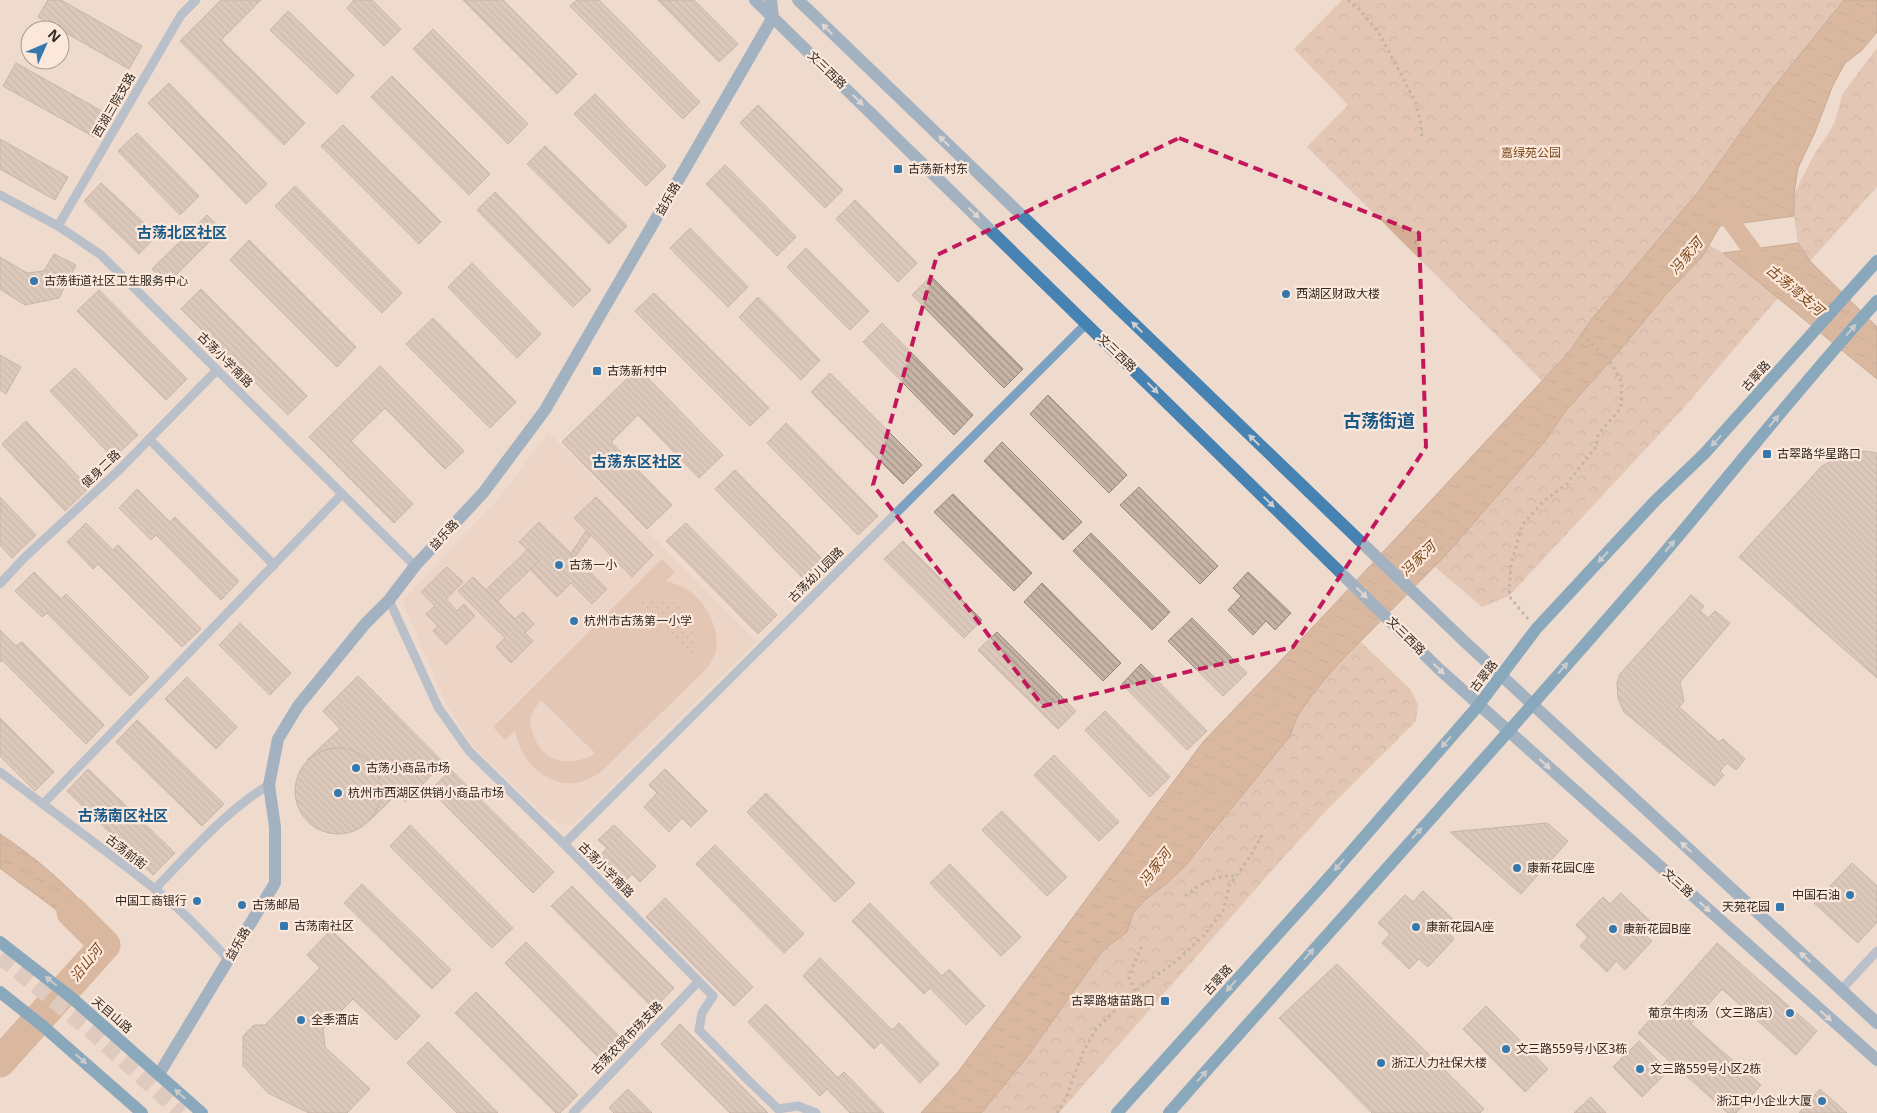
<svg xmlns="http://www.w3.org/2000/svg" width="1877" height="1113" viewBox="0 0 1877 1113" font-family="'Noto Sans','Noto Sans SC',sans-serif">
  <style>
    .built { fill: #e8cfbc }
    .grass { fill: url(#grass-dots) }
    .park { fill: url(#park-crowns) }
    .pitch { fill: #d4af95; fill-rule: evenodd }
    .water { fill: url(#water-ripples); stroke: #967053 }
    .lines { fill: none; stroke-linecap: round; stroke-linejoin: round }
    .canal { stroke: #c28e67; stroke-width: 18 }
    .river { stroke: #c28e67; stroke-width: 31 }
    .building { fill: url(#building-back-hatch); stroke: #99877b }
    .highway-tunnel { stroke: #c9b7ab; stroke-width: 15; stroke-dasharray: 15 8; stroke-linecap: butt }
    .path { stroke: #918379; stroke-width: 3; stroke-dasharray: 2.5 4; stroke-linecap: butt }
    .lane { stroke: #7ba1c3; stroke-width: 9 }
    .secondary { stroke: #4682b2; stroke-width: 12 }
    .primary { stroke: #116aa6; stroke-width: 12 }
    .oneway { fill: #ceced0 }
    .oneway2 { fill: #9eb6c5 }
    .marked { fill: none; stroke: #c2185b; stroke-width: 4; stroke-dasharray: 10 6; stroke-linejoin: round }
    .poi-dot { fill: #3478ae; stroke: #fce8da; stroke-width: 2 }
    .labels { text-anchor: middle; stroke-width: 4.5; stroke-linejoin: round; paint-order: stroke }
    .street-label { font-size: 12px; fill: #312924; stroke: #fce8da }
    .park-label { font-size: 12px; fill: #7b471c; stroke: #fce8da }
    .poi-label { font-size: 12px; fill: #312924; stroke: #fce8da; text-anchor: start }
    .water-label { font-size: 14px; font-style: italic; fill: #7a461a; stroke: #fce8da }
    .quarter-label { font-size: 15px; font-weight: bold; fill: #195a89; stroke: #fce8da }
    .district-label { font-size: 18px; font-weight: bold; fill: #195a89; stroke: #fce8da }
  </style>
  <defs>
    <pattern id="grass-dots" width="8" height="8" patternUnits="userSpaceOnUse" patternTransform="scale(1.25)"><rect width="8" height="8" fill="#d4af95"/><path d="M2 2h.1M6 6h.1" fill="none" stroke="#ad8e79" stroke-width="1.8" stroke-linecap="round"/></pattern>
    <pattern id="park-crowns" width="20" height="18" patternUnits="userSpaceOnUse" patternTransform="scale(1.25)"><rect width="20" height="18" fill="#d4af95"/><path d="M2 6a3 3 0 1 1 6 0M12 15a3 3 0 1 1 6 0" fill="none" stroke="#ad8e79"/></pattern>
    <pattern id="water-ripples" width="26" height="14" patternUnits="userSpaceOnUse" patternTransform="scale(1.25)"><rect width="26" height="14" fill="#c28e67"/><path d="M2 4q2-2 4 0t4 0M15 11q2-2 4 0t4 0" fill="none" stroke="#9e7455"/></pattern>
    <pattern id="building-back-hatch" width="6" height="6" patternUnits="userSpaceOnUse" patternTransform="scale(1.25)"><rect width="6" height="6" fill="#c7b4a6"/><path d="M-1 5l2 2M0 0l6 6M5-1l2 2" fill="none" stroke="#a29287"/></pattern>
  </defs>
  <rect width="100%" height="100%" fill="#efdbcd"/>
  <!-- built -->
  <path class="built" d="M548 432 757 641 574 824 560 825 544 815 471 744 446 704 402 601 504 492Z"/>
  <!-- grass -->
  <path class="grass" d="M650 599C687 599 708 620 693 656L640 602Z"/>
  <!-- park -->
  <g class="park">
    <path d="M1342 0H1844L1770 92 1702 185 1591 320 1569 352 1542 381 1307 147 1348 105 1294 49Z"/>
    <path d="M1877 48V187L1810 261 1798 243 1794 216V194L1814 155 1834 124 1843 93Z"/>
    <path d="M1709 245 1723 253 1778 298 1680 412 1509 596 1482 607 1435 567 1546 440 1564 413 1620 350 1668 292 1702 257Z"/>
    <path d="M1361 642 1410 689 1418 704 1416 721 1324 813 1283 858 1059 1113H981L1024 1061 1103 950 1127 932 1133 913 1146 899 1166 884 1187 864 1205 844 1246 790 1290 736 1297 717 1314 692 1337 665Z"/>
  </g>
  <!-- pitch -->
  <path class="pitch" d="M662 559 675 572 666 581C673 583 681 585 688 590 706 601 722 632 715 654 713 659 710 663 707 668L601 772C595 775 589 779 584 781 558 790 531 772 521 749 518 744 517 737 515 731L505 740 493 727ZM650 599C686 599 709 620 693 656L640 602ZM541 700 595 753V754C570 767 544 764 534 736 531 730 529 720 532 713 534 709 538 704 541 700Z"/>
  <!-- water -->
  <g class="water">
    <path d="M1844 0H1877V32L1861 51 1845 63 1833 85 1815 132 1798 168 1794 194V216L1720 226 1702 257 1668 292 1620 350 1564 413 1546 440 1443 558 1337 665 1314 692 1297 717 1290 736 1187 864 1166 884 1146 899 1133 913 1127 932 1103 950 1024 1061 981 1113H921L958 1072 1203 742 1330 609 1569 352 1591 320 1700 189 1770 92Z"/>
    <path d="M1798 243 1810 261 1877 327V379L1723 253Z"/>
    <path d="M0 834C42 861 78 896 111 933L95 947C69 915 32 893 0 868Z"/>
  </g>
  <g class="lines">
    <!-- canal -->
    <path class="canal" d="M1724 212 1765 268"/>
    <!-- river -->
    <path class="river" d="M0 1062 105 945 72 912"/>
  </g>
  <!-- building -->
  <g class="building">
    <path d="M48 0H61L142 46 129 69 38 17Z"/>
    <path d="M221 0H261L221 40 305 123 284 145 180 41Z"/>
    <path d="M354 0H372L401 29 384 46 347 8Z"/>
    <path d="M463 0H503L577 74 557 94Z"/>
    <path d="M577 0H599L700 102 683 119 570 6Z"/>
    <path d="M658 0H694L738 44 719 62Z"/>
    <path d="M288 11 354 75 337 94 270 30Z"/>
    <path d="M433 29 528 124 508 144 413 49Z"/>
    <path d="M16 63 107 114 94 137 3 86Z"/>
    <path d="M392 76 490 174 469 195 371 97Z"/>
    <path d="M169 83 267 184 246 204 148 103Z"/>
    <path d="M595 94 666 166 646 186 574 114Z"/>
    <path d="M758 105 843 190 825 208 740 123Z"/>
    <path d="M343 125 441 222 419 244 321 146Z"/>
    <path d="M137 133 199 196 180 215 118 151Z"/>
    <path d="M0 139 68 177 55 200 0 169Z"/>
    <path d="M545 146 627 226 609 244 527 164Z"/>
    <path d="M725 165 796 237 777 256 706 184Z"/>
    <path d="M101 183 157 235 139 254 84 201Z"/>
    <path d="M295 186 402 293 382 313 275 206Z"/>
    <path d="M495 192 591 290 573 307 477 210Z"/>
    <path d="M855 200 917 263 898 282 836 219Z"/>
    <path d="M207 215 221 230 167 284 152 269Z"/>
    <path d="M690 228 748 287 728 307 670 248Z"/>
    <path d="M249 240 356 347 337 367 230 260Z"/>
    <path d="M806 248 869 311 850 330 787 267Z"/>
    <path d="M54 254 76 265 59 298 25 305 0 289V257L27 273 44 271Z"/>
    <path d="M472 263 541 334 517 358 448 287Z"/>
    <path d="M931 276 1023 369 1004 388 912 295Z"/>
    <path d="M201 289 307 396 288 415 181 309Z"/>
    <path d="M99 290 187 379 166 400 77 311Z"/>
    <path d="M654 293 769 408 750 426 635 311Z"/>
    <path d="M758 297 820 360 801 380 739 317Z"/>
    <path d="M433 318 516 402 490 428 406 344Z"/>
    <path d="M882 323 973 415 954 435 863 342Z"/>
    <path d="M0 355 21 367 6 394 0 390Z"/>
    <path d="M380 366 464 451 445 469 385 408 351 441 413 504 394 523 309 437Z"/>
    <path d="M75 368 138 435 113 458 50 391Z"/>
    <path d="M638 368 723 455 699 478 638 415 611 442 672 505 647 529 562 442Z"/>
    <path d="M830 373 922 465 903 484 811 392Z"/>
    <path d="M1048 395 1127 475 1109 493 1030 414Z"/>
    <path d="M26 421 89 488 65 511 2 444Z"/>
    <path d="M786 423 878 516 858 535 767 443Z"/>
    <path d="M1002 442 1082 522 1063 540 984 461Z"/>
    <path d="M1864 451 1877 453V678L1739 557 1822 466 1842 455Z"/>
    <path d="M735 470 826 563 807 582 715 489Z"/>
    <path d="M1139 487 1218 566 1200 584 1120 505Z"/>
    <path d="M137 489 170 522 175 517 239 581 221 600 156 535 151 540 119 508Z"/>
    <path d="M953 494 1032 573 1014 591 934 512Z"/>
    <path d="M0 497 36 535 12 558 0 545Z"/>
    <path d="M596 497 653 555 632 577 574 518Z"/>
    <path d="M539 522 607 589 592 604 571 583 557 597 530 569 539 561 519 542Z"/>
    <path d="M86 523 113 550 118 545 201 629 182 647 98 564 93 569 67 542Z"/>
    <path d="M686 523 777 615 758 634 666 541Z"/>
    <path d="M586 531 591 535 575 557 571 553Z"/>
    <path d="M1091 533 1170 612 1152 630 1073 551Z"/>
    <path d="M903 541 982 620 964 638 884 559Z"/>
    <path d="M528 549 539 561 497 602 486 590Z"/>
    <path d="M447 567 463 582 446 599 457 611 464 604 475 616 446 645 433 631 438 626 426 614 435 606 421 592Z"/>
    <path d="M34 572 61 599 66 594 149 677 130 696 47 613 42 617 15 591Z"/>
    <path d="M1248 572 1291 613 1275 630 1266 621 1253 635 1228 610 1241 596 1233 588Z"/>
    <path d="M473 577 515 619 523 612 534 624 525 633 533 641 511 663 496 647 505 638 458 591Z"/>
    <path d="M1042 583 1121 663 1103 681 1024 602Z"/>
    <path d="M1691 595 1704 606 1700 611 1708 618 1715 611 1730 623 1680 682 1684 701 1679 707 1719 742 1723 739 1745 759 1736 770 1727 763 1720 771 1724 775 1714 786 1624 712 1618 698 1617 683 1620 674Z"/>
    <path d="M1192 618 1247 673 1223 696 1168 641Z"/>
    <path d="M240 623 291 673 270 695 219 645Z"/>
    <path d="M0 630 16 646 22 642 104 725 86 744 2 660 0 662Z"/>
    <path d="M997 632 1076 711 1058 729 978 650Z"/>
    <path d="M1141 664 1207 731 1187 750 1122 684Z"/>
    <path d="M358 676 444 763 405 802 397 794 368 822 307 760 340 729 323 711Z"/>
    <path d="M187 677 237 727 216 749 165 699Z"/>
    <path d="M1105 711 1170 777 1150 797 1085 730Z"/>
    <path d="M0 718 54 772 35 791 0 756Z"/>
    <path d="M137 720 224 804 202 826 116 742Z"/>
    <circle cx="338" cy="791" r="43"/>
    <path d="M1054 755 1119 822 1099 841 1034 775Z"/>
    <path d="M88 769 175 853 153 875 67 791Z"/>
    <path d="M665 769 707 811 691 827 682 818 669 832 644 807 657 793 649 785Z"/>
    <path d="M451 770 554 872 533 893 430 790Z"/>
    <path d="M766 793 855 883 835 902 747 812Z"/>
    <path d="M1002 811 1067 877 1047 896 982 830Z"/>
    <path d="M1547 823 1568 841 1521 894 1450 832Z"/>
    <path d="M410 825 513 928 492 948 390 846Z"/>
    <path d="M614 825 656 866 640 882 632 874 618 888 593 863 607 848 598 840Z"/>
    <path d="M715 845 804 934 784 953 696 864Z"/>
    <path d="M1852 863 1877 886V922L1858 943 1814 903Z"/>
    <path d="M950 864 1021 937 1001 956 930 883Z"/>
    <path d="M362 884 451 970 432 989 344 903Z"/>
    <path d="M572 886 674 988 654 1009 551 906Z"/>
    <path d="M1423 891 1455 921 1446 930 1454 939 1428 967 1419 959 1409 969 1382 943 1390 934 1378 923 1405 895 1413 902Z"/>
    <path d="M1621 893 1652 923 1643 933 1652 941 1625 970 1616 961 1607 972 1580 946 1588 937 1576 925 1603 897 1610 904Z"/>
    <path d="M665 898 753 987 734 1006 646 917Z"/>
    <path d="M870 903 942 976 949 969 985 1006 966 1025 930 988 924 994 852 921Z"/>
    <path d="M331 930 420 1016 396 1040 353 999 323 1029 325 1047 370 1089 347 1113H309L268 1093 243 1066V1036L254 1025H265L320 968 307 955Z"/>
    <path d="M526 942 628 1045 607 1066 505 963Z"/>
    <path d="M1717 943 1817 1031 1796 1055 1722 989 1691 1024 1761 1085 1736 1113H1728L1638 1033Z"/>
    <path d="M820 958 892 1030 899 1023 939 1064 920 1083 881 1042 874 1049 803 976Z"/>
    <path d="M1337 964 1484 1109 1480 1113H1372L1279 1018Z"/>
    <path d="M476 992 578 1095 560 1113H556L455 1013Z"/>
    <path d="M766 1004 838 1078 844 1072 884 1113H850L827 1089 820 1096 748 1022Z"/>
    <path d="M1486 1006 1548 1069 1525 1092 1463 1029Z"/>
    <path d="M680 1024 768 1113H730L661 1044Z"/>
    <path d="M1639 1041 1668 1071 1642 1097 1613 1067Z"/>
    <path d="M428 1042 498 1113H457L407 1063Z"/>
    <path d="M628 1089 652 1113H614L609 1108Z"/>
    <path d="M1820 1089 1847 1113H1799Z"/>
    <path d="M1591 1097 1606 1113H1574Z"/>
  </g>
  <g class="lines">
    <!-- highway-tunnel -->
    <path class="highway-tunnel" d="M0 957 89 1030 181 1113"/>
    <!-- path -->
    <g class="path">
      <path d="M1348 0 1360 10 1379 33 1416 103 1421 124 1422 139"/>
      <path d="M1528 619 1509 596 1511 564 1522 525 1545 500 1567 484 1597 445 1598 434 1621 408 1622 383 1610 361 1581 334"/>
      <path d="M1185 896C1203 882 1212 876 1235 876"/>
      <path d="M1135 991 1129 977 1141 947"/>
      <path d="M1057 1113 1066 1098 1083 1052 1096 1029 1135 991 1174 963 1204 935 1223 911 1229 886 1251 855 1262 835"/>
    </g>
    <!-- lane -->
    <g class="lane">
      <path d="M0 195 58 226 101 255 415 566"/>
      <path d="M58 226 181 15 196 0"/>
      <path d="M149 439 274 565"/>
      <path d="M0 584 24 558 117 472 217 370"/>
      <path d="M389 600 438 707 469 751 564 844 713 996 702 1013 699 1030 748 1080 778 1109 798 1106 816 1113"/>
      <path d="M0 772C52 811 104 849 155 889 182 910 206 936 229 960"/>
      <path d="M43 804 342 494"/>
      <path d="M564 844 1087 323"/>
      <path d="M155 889C188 854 228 809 269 785"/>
      <path d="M1841 990 1877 951"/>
      <path d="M573 1113 699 981"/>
    </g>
    <!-- secondary -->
    <g class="secondary">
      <path d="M755 0 1439 669 1877 1060"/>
      <path d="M798 0 1465 642 1877 1023"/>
      <path d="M159 1074 275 883V827L269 785 278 739 298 706 365 624 389 600 415 566 483 493 545 410 773 17 771 0"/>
    </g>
    <!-- primary -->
    <g class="primary">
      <path d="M0 942 72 998 202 1113"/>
      <path d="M0 992 44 1027 142 1113"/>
      <path d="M1117 1113 1331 875 1478 706 1536 629 1655 501 1705 453 1877 261"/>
      <path d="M1169 1113C1327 934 1487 758 1643 578 1722 486 1796 390 1877 301"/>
    </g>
  </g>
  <!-- one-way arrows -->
  <defs><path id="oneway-solid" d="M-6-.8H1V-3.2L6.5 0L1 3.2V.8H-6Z" transform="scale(1.25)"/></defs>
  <g class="oneway">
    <use href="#oneway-solid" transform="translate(827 29) rotate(-136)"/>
    <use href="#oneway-solid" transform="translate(858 100) rotate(44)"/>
    <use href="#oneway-solid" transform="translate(944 141) rotate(-136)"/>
    <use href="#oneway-solid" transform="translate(974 213) rotate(44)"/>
    <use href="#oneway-solid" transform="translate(1137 327) rotate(-136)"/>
    <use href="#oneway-solid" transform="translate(1153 388) rotate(44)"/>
    <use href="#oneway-solid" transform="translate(1254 440) rotate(-136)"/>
    <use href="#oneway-solid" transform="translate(1269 502) rotate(44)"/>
    <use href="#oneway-solid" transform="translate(1362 593) rotate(44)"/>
    <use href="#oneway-solid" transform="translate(1439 669) rotate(44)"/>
    <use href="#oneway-solid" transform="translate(1545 764) rotate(42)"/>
    <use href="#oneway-solid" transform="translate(1686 847) rotate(-137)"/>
    <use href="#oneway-solid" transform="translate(1705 907) rotate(42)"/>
    <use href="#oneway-solid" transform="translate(1805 957) rotate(-137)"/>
    <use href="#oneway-solid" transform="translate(1826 1016) rotate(42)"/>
  </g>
  <g class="oneway2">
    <use href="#oneway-solid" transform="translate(1851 330) rotate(-49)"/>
    <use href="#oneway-solid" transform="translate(1774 421) rotate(-50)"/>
    <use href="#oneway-solid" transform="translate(1716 441) rotate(132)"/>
    <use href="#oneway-solid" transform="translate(1670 546) rotate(-50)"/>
    <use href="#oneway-solid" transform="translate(1603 557) rotate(133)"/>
    <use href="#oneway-solid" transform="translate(1563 668) rotate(-49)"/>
    <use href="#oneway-solid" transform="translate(1446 742) rotate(131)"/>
    <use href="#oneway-solid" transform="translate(1417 833) rotate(-48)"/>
    <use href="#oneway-solid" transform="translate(1339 865) rotate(131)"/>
    <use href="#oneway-solid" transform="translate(1309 954) rotate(-49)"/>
    <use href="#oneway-solid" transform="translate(51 981) rotate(-141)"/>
    <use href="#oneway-solid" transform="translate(1231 986) rotate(132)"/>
    <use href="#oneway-solid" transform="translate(81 1059) rotate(41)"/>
    <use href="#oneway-solid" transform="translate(1202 1076) rotate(-49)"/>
    <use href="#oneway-solid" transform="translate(180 1094) rotate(-138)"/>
  </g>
  <!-- marked area -->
  <path d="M0 0H1877V1113H0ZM1179 138 1419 233 1426 447 1293 647 1043 706 873 485 937 255Z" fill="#efdbcd" fill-opacity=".55" fill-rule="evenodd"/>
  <path class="marked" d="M1179 138 1419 233 1426 447 1293 647 1043 706 873 485 937 255Z"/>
  <!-- markers -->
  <g class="poi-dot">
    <rect x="893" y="164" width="10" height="10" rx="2.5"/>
    <circle cx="34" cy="281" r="5"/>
    <circle cx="1286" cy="294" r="5"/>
    <rect x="592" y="366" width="10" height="10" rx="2.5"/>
    <rect x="1762" y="449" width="10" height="10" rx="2.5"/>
    <circle cx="559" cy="565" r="5"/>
    <circle cx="574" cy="621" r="5"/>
    <circle cx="356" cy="768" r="5"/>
    <circle cx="338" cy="793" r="5"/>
    <circle cx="1517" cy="868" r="5"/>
    <circle cx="1850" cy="895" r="5"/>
    <circle cx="197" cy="901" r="5"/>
    <circle cx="242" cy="905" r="5"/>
    <rect x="1775" y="902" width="10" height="10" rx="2.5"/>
    <rect x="279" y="921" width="10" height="10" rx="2.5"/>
    <circle cx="1416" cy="927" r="5"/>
    <circle cx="1613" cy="929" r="5"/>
    <rect x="1160" y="996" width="10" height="10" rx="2.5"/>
    <circle cx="1790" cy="1013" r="5"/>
    <circle cx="301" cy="1020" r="5"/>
    <circle cx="1506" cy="1049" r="5"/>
    <circle cx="1381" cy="1063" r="5"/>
    <circle cx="1640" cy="1069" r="5"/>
    <circle cx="1822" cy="1101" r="5"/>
  </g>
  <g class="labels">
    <!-- street labels -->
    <g class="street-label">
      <text transform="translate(827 70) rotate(44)" y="4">文三西路</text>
      <text transform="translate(114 105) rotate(-60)" y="4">西湖三院支路</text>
      <text transform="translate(668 199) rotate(-60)" y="4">益乐路</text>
      <text transform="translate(1117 353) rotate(44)" y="4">文三西路</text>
      <text transform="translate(225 360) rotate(45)" y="4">古荡小学南路</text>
      <text transform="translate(1756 376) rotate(-48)" y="4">古翠路</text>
      <text transform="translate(101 469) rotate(-44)" y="4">健身二路</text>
      <text transform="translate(444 535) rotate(-47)" y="4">益乐路</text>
      <text transform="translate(816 575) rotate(-45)" y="4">古荡幼儿园路</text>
      <text transform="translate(1406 636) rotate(45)" y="4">文三西路</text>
      <text transform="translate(1484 676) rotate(-52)" y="4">古翠路</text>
      <text transform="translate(126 852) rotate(38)" y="4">古荡前街</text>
      <text transform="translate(606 870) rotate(45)" y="4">古荡小学南路</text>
      <text transform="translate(1678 883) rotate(42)" y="4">文三路</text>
      <text transform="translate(238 944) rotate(-60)" y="4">益乐路</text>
      <text transform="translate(1218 980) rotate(-48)" y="4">古翠路</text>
      <text transform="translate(112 1015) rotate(41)" y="4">天目山路</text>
      <text transform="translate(627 1038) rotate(-46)" y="4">古荡农贸市场支路</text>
    </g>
    <!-- park labels -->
    <g class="park-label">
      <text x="1531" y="157">嘉绿苑公园</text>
    </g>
    <!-- poi labels -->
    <g class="poi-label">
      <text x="908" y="173">古荡新村东</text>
      <text x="44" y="285">古荡街道社区卫生服务中心</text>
      <text x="1296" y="298">西湖区财政大楼</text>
      <text x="607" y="375">古荡新村中</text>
      <text x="1777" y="458">古翠路华星路口</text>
      <text x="569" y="569">古荡一小</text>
      <text x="584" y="625">杭州市古荡第一小学</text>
      <text x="366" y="772">古荡小商品市场</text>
      <text x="348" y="797">杭州市西湖区供销小商品市场</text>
      <text x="1527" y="872">康新花园C座</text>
      <text x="1840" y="899" text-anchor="end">中国石油</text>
      <text x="187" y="905" text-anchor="end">中国工商银行</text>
      <text x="252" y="909">古荡邮局</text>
      <text x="1770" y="911" text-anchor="end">天苑花园</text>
      <text x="294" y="930">古荡南社区</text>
      <text x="1426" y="931">康新花园A座</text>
      <text x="1623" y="933">康新花园B座</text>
      <text x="1155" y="1005" text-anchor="end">古翠路塘苗路口</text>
      <text x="1780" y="1017" text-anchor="end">葡京牛肉汤（文三路店）</text>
      <text x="311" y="1024">全季酒店</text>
      <text x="1516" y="1053">文三路559号小区3栋</text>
      <text x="1391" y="1067">浙江人力社保大楼</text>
      <text x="1650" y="1073">文三路559号小区2栋</text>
      <text x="1812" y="1105" text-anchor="end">浙江中小企业大厦</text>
    </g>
    <!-- water labels -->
    <g class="water-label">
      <text transform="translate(1686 256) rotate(-49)" y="5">冯家河</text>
      <text transform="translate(1795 290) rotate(40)" y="5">古荡湾支河</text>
      <text transform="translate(1418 559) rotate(-44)" y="5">冯家河</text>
      <text transform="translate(1155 867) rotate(-52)" y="5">冯家河</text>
      <text transform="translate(86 963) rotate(-51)" y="5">沿山河</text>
    </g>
    <!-- quarter labels -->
    <g class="quarter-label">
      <text x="182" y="238">古荡北区社区</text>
      <text x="637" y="467">古荡东区社区</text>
      <text x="123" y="821">古荡南区社区</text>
    </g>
    <!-- district labels -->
    <g class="district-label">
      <text x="1379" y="427">古荡街道</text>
    </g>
  </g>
  <!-- north arrow -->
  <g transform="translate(45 45) rotate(45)"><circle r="24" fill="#fce8da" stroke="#ab9c91"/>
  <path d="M0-4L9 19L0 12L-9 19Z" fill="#3478ae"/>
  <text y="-8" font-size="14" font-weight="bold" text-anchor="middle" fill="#312924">N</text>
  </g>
</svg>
